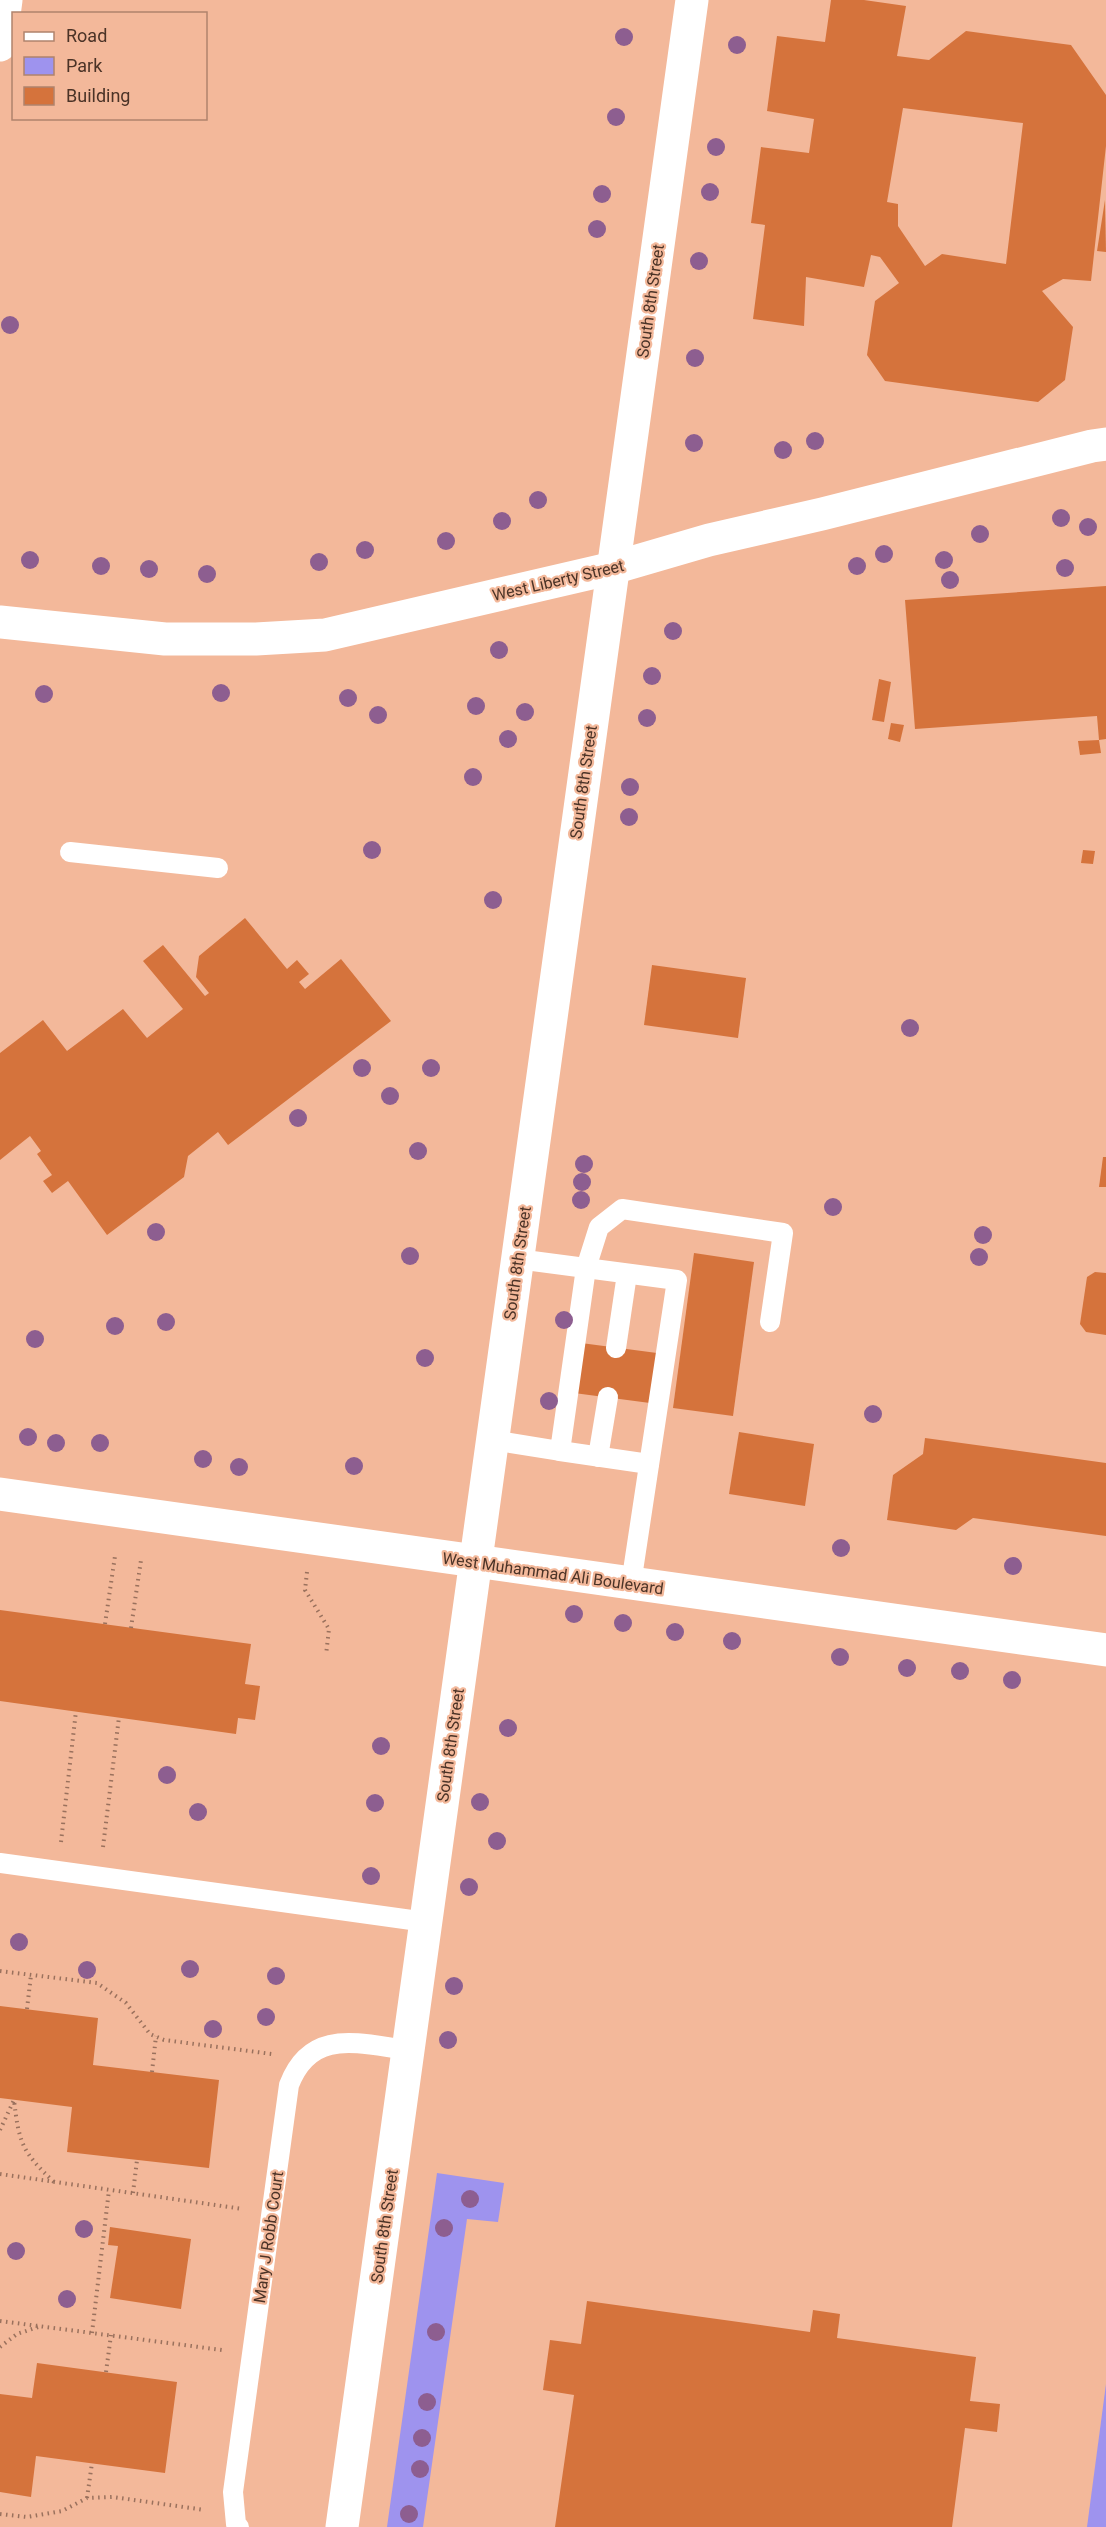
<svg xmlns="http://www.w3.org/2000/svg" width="1106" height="2527" viewBox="0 0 1106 2527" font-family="Roboto,sans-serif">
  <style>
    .green { fill: #9e93ee }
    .building { fill: #d5733c; fill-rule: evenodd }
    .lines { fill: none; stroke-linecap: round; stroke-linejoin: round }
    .path { stroke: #9a715d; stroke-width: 4; stroke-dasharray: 1.5 4.5; stroke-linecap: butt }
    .lane { stroke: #fff; stroke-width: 20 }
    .secondary { stroke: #fff; stroke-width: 33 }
    .primary { stroke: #fff; stroke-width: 33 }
    .tree { fill: #8d5e90 }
    .labels { text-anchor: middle; stroke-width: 4.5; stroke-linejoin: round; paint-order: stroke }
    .street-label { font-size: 16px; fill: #4b3327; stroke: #f3b89a }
  </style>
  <rect width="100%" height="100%" fill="#f3b89a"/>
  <!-- green -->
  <g class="green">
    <path d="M437 2173 504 2183 498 2222 467 2219 423 2527H387Z"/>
    <path d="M1106 2384V2527H1087Z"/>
  </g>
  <!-- building -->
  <g class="building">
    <path d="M831 0H864L906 6 897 56 929 60 966 31 1071 45 1106 95V146L1091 281 1063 279 1042 291 1073 327 1065 380 1038 402 885 381 867 355 875 301 899 283 880 257 871 255 864 287 806 277 804 326 753 319 765 225 751 223 761 147 809 153 814 119 767 111 777 36 825 42ZM903 108 1023 123 1006 264 942 254 925 266 898 226V204L887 202Z"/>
    <path d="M1105 200 1106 252 1097 251Z"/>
    <path d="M1106 586V739L1099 740 1097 716 915 729 905 600Z"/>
    <path d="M879 679 891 682 884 722 872 720Z"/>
    <path d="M891 723 904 725 900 742 888 739Z"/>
    <path d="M1099 740 1101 753 1080 755 1078 741Z"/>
    <path d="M1083 850 1095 851 1093 864 1081 863Z"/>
    <path d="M245 918 287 969 297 960 309 974 299 982 305 989 341 959 391 1021 228 1145 218 1132 188 1156 184 1177 107 1235 68 1181 52 1193 43 1181 52 1175 37 1154 41 1151 30 1136 0 1160V1053L43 1020 67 1051 123 1009 147 1038 183 1009 143 961 163 945 205 996 209 993 196 977 199 956Z"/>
    <path d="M652 965 746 978 738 1038 644 1025Z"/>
    <path d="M1103 1157H1106V1187H1099Z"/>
    <path d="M694 1253 754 1262 733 1416 673 1408Z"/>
    <path d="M1095 1272 1106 1273V1335L1086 1332 1080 1324 1087 1277Z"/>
    <path d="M581 1343 657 1353 650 1403 574 1393Z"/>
    <path d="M739 1432 814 1444 805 1506 729 1494Z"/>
    <path d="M925 1438 1106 1463V1536L973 1518 956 1530 887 1520 893 1475 923 1454Z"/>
    <path d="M0 1610 251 1644 245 1684 260 1686 255 1720 238 1718 236 1734 0 1701Z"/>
    <path d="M0 2006 98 2018 93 2065 219 2080 209 2168 67 2152 72 2107 0 2098Z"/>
    <path d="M110 2227 191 2239 181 2309 110 2298 118 2246 108 2245Z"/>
    <path d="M587 2301 810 2332 813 2310 840 2314 837 2338 976 2357 970 2401 1000 2404 997 2432 965 2428 952 2527H555L574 2395 543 2390 550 2340 581 2344Z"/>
    <path d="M37 2363 177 2382 165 2473 36 2456 31 2497 0 2492V2394L32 2398Z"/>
  </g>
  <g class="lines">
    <!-- path -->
    <g class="path">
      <path d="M307 1572 305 1590 329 1629 326 1655"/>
      <path d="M105 1624 115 1556"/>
      <path d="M131 1628 141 1560"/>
      <path d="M61 1842 76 1711"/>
      <path d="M103 1847 119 1717"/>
      <path d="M0 1971 97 1983 126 2003 150 2034 164 2040 272 2054"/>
      <path d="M27 2009 31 1975"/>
      <path d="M152 2072 156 2036"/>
      <path d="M0 2130 14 2100C19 2143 22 2152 54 2182"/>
      <path d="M0 2174 243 2209"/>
      <path d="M133 2193 137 2160"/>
      <path d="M0 2321 222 2350"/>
      <path d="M92 2333 109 2190"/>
      <path d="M0 2347 17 2334 38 2327"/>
      <path d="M106 2372 111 2335"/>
      <path d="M87 2498 92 2463"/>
      <path d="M0 2514 27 2517 62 2511 87 2498 113 2497 205 2510"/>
    </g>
    <!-- lane -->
    <g class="lane">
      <path d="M70 852 218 868"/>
      <path d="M517 1259 677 1280 631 1584"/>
      <path d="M616 1348 627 1274"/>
      <path d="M492 1440 560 1451 586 1268 599 1227 622 1209 783 1233 770 1322"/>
      <path d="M560 1451 649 1464"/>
      <path d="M598 1457 608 1397"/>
      <path d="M0 1863 426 1922"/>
      <path d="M239 2527 236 2524 233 2492 289 2085C311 2027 359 2044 408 2050"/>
    </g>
    <!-- secondary -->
    <g class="secondary">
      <path d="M0 622 165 639H256L325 635 613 568 709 540 822 514 1092 446 1106 444"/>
      <path d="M0 1494 1106 1650"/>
      <path d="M342 2527 692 0"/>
    </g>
    <!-- primary -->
    <path class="primary" d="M0 45 6 0"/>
  </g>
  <!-- trees -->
  <g class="tree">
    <circle cx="624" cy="37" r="9"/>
    <circle cx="737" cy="45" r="9"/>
    <circle cx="616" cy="117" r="9"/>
    <circle cx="716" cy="147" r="9"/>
    <circle cx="710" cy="192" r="9"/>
    <circle cx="602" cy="194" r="9"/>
    <circle cx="597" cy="229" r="9"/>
    <circle cx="699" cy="261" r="9"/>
    <circle cx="10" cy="325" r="9"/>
    <circle cx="695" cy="358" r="9"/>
    <circle cx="815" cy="441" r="9"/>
    <circle cx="694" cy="443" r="9"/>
    <circle cx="783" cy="450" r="9"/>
    <circle cx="538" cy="500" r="9"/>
    <circle cx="1061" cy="518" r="9"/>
    <circle cx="502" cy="521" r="9"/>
    <circle cx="1088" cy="527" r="9"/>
    <circle cx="980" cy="534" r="9"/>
    <circle cx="446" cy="541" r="9"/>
    <circle cx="365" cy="550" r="9"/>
    <circle cx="884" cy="554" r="9"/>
    <circle cx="30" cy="560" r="9"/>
    <circle cx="944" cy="560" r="9"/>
    <circle cx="319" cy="562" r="9"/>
    <circle cx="101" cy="566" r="9"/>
    <circle cx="857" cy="566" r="9"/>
    <circle cx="1065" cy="568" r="9"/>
    <circle cx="149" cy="569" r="9"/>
    <circle cx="207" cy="574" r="9"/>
    <circle cx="950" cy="580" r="9"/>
    <circle cx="673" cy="631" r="9"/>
    <circle cx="499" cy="650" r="9"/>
    <circle cx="652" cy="676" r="9"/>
    <circle cx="221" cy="693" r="9"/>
    <circle cx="44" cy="694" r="9"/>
    <circle cx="348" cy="698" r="9"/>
    <circle cx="476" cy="706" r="9"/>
    <circle cx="525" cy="712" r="9"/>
    <circle cx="378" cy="715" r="9"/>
    <circle cx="647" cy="718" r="9"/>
    <circle cx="508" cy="739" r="9"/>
    <circle cx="473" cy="777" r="9"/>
    <circle cx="630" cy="787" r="9"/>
    <circle cx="629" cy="817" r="9"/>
    <circle cx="372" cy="850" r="9"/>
    <circle cx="493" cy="900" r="9"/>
    <circle cx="910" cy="1028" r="9"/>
    <circle cx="362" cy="1068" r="9"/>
    <circle cx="431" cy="1068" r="9"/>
    <circle cx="390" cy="1096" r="9"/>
    <circle cx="298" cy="1118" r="9"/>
    <circle cx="418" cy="1151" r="9"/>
    <circle cx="584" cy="1164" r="9"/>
    <circle cx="582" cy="1182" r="9"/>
    <circle cx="581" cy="1200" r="9"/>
    <circle cx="833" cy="1207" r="9"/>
    <circle cx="156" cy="1232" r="9"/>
    <circle cx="983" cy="1235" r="9"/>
    <circle cx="410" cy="1256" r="9"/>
    <circle cx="979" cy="1257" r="9"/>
    <circle cx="564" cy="1320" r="9"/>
    <circle cx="166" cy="1322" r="9"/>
    <circle cx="115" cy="1326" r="9"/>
    <circle cx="35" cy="1339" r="9"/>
    <circle cx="425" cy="1358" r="9"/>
    <circle cx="549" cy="1401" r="9"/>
    <circle cx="873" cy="1414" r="9"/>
    <circle cx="28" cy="1437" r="9"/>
    <circle cx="56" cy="1443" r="9"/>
    <circle cx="100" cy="1443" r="9"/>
    <circle cx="203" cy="1459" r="9"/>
    <circle cx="354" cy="1466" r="9"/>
    <circle cx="239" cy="1467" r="9"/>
    <circle cx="841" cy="1548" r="9"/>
    <circle cx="1013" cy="1566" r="9"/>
    <circle cx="574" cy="1614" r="9"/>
    <circle cx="623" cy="1623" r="9"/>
    <circle cx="675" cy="1632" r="9"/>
    <circle cx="732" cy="1641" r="9"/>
    <circle cx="840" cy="1657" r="9"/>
    <circle cx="907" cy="1668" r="9"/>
    <circle cx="960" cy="1671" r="9"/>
    <circle cx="1012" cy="1680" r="9"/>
    <circle cx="508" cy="1728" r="9"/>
    <circle cx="381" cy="1746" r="9"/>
    <circle cx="167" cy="1775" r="9"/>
    <circle cx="480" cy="1802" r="9"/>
    <circle cx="375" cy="1803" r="9"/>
    <circle cx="198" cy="1812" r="9"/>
    <circle cx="497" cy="1841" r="9"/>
    <circle cx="371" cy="1876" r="9"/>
    <circle cx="469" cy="1887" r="9"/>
    <circle cx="19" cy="1942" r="9"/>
    <circle cx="190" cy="1969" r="9"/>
    <circle cx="87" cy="1970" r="9"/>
    <circle cx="276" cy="1976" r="9"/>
    <circle cx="454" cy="1986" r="9"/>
    <circle cx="266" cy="2017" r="9"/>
    <circle cx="213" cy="2029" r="9"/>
    <circle cx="448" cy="2040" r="9"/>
    <circle cx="470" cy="2199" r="9"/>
    <circle cx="444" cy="2228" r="9"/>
    <circle cx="84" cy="2229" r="9"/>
    <circle cx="16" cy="2251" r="9"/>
    <circle cx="67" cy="2299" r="9"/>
    <circle cx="436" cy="2332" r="9"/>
    <circle cx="427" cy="2402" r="9"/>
    <circle cx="422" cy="2438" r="9"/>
    <circle cx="420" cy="2469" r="9"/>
    <circle cx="409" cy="2514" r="9"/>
  </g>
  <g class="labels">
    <!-- street labels -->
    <g class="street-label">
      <text transform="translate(650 301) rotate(-82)" y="6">South 8th Street</text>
      <text transform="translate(558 580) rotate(-13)" y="6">West Liberty Street</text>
      <text transform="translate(583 782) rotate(-82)" y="6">South 8th Street</text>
      <text transform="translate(517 1263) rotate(-82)" y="6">South 8th Street</text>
      <text transform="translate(553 1573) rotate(8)" y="6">West Muhammad Ali Boulevard</text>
      <text transform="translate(450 1745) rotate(-82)" y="6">South 8th Street</text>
      <text transform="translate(384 2226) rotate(-82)" y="6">South 8th Street</text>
      <text transform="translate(268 2237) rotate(-82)" y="6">Mary J Robb Court</text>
    </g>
  </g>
  <!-- legend -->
  <rect x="12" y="12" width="195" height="108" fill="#f3b89a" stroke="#b0836c" stroke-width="1.5"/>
  <rect x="24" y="32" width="30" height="9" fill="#ffffff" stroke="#b0836c" stroke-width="1.5"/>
  <text x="66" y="42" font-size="18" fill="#4b3327">Road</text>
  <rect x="24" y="57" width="30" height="18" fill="#9e93ee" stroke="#b0836c" stroke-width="1.5"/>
  <text x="66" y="72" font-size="18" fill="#4b3327">Park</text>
  <rect x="24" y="87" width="30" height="18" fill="#d5733c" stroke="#b0836c" stroke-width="1.5"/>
  <text x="66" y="102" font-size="18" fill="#4b3327">Building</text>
</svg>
